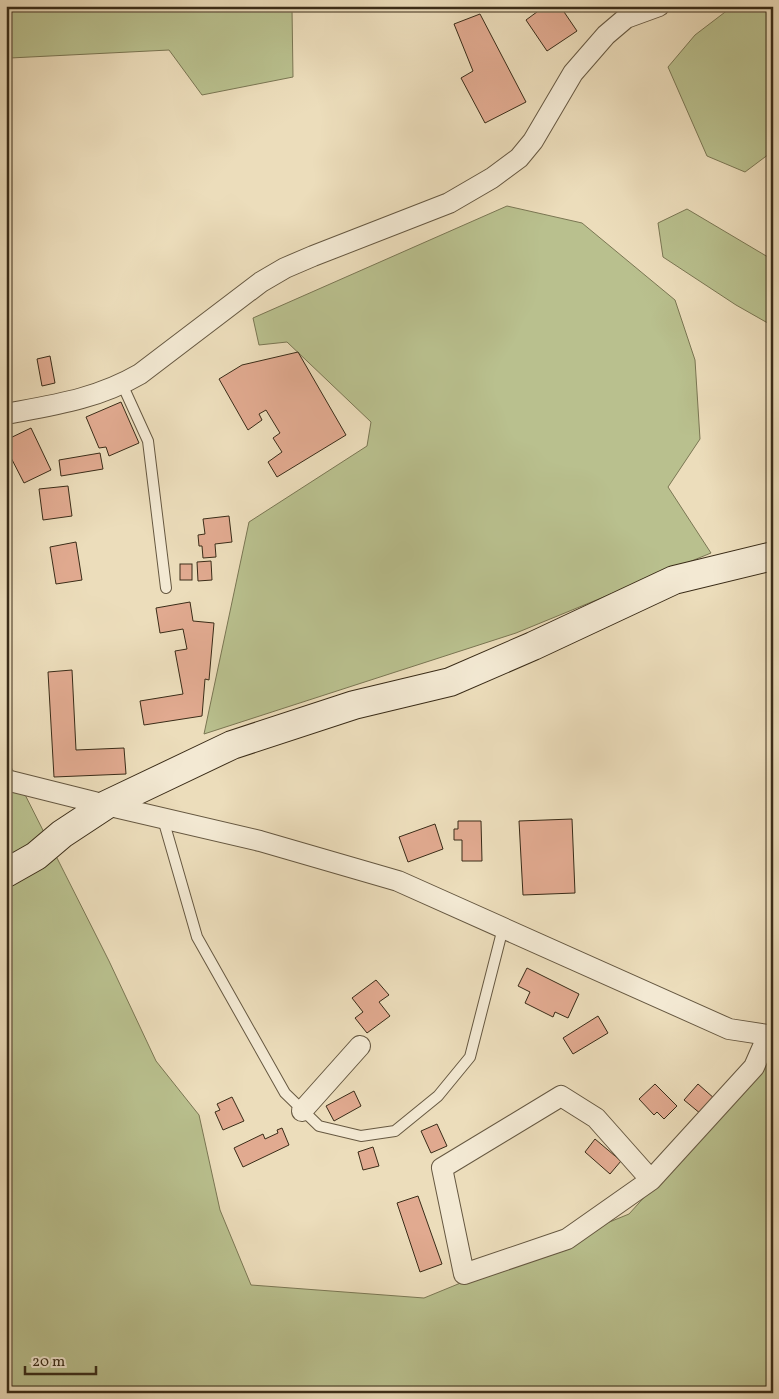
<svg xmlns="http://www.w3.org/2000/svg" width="779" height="1399" viewBox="0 0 779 1399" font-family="Vollkorn,serif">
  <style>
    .green { fill: #b9c08e; stroke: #7a7653 }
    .building { fill: #e1aa90; stroke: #3a2c18 }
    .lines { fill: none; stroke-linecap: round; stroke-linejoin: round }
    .lane-casing { stroke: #665841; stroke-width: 12 }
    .street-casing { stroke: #665841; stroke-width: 22 }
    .secondary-casing { stroke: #3a2c18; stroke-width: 30 }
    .lane { stroke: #f3e9d3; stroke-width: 10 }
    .street { stroke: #f3e9d3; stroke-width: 20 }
    .secondary { stroke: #f3e9d3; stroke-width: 28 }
  </style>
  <rect width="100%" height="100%" fill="#ecddbb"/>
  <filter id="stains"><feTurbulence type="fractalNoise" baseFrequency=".004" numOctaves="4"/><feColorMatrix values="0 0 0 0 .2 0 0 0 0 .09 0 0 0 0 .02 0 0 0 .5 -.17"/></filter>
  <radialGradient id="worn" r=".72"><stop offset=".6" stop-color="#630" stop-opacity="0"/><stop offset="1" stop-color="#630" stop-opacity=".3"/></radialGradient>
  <!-- green -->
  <g class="green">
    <path d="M6 6H308L292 9 293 77 202 95 169 50 10 58 6 56Z"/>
    <path d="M733 6H773V151L745 172 707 156 668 67 695 35Z"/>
    <path d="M507 206 582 223 675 300 695 360 700 439 668 487 711 553 516 633 204 734 249 522 367 446 371 422 287 342 259 345 253 318Z"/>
    <path d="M687 209 773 260V326L736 305 663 257 658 223Z"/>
    <path d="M6 757 109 961 156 1061 199 1115 220 1210 251 1285 424 1298 629 1214 773 1055V1393H6Z"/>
  </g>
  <!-- building -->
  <g class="building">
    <path d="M545 6H560L577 31 547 51 526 20Z"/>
    <path d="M480 14 526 102 485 123 461 78 473 71 454 24Z"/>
    <path d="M298 352 346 435 277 477 268 462 282 452 273 438 280 433 266 410 259 414 262 420 248 430 219 379 242 365Z"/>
    <path d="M50 356 55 383 42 386 37 359Z"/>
    <path d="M121 402 139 443 109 456 106 447 99 448 86 417Z"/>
    <path d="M31 428 51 470 24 483 6 448V440Z"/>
    <path d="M100 453 103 469 61 476 59 460Z"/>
    <path d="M68 486 72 516 43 520 39 489Z"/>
    <path d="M229 516 232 542 215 544 216 557 203 558 202 546H199L198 535 205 534 203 519Z"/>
    <path d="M76 542 82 580 56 584 50 547Z"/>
    <path d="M211 561 212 580 198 581 197 562Z"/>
    <rect x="180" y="564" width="12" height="16"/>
    <path d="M190 602 193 621 214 623 209 680 205 679 202 716 144 725 140 701 183 694 175 651 187 649 183 629 160 633 156 608Z"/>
    <path d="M72 670 76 750 124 748 126 774 54 777 48 672Z"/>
    <path d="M572 819 575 893 523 895 519 821Z"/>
    <path d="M458 821H481L482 861H462V840H454V829H458Z"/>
    <path d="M435 824 443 849 408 862 399 837Z"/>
    <path d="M527 968 579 994 568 1018 555 1012 553 1017 525 1003 530 992 518 986Z"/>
    <path d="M376 980 389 995 379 1002 390 1016 367 1033 355 1018 363 1012 352 998Z"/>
    <path d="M598 1016 608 1033 573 1054 563 1038Z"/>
    <path d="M655 1084 677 1106 664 1119 657 1112 654 1115 639 1099Z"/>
    <path d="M698 1084 715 1099 701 1114 684 1100Z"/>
    <path d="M354 1091 361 1106 334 1121 326 1106Z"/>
    <path d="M232 1097 244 1121 223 1130 215 1112 220 1110 217 1104Z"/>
    <path d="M437 1124 447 1146 431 1153 421 1131Z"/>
    <path d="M282 1128 289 1145 243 1167 234 1148 263 1134 265 1139 278 1133 277 1130Z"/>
    <path d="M595 1139 621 1161 610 1174 585 1152Z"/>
    <path d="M373 1147 379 1166 363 1170 358 1152Z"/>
    <path d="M418 1196 442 1264 420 1272 397 1203Z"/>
  </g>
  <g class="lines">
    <defs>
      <g id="lane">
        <path d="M122 384 148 441 166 588"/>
        <path d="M163 819 197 937 285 1093 319 1126 361 1136 395 1131 438 1096 470 1057 503 928"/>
      </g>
      <g id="street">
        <path d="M6 414C54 405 97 399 140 374L261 282 285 268 313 256 449 203 492 178 519 158 533 141 573 73 606 35 626 18 659 6"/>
        <path d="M6 780 106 805 260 841 398 881 729 1029 768 1035 773 1034"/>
        <path d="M302 1111 360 1046"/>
        <path d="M651 1180 596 1118 561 1096 442 1168 464 1274 567 1239 651 1180 754 1067 768 1035"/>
      </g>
      <path id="secondary" d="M6 873 36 856 62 834 106 805 232 745 354 705 450 682 533 646 674 580 773 556"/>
    </defs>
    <!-- lane casing -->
    <use href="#lane" class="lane-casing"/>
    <!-- street casing -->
    <use href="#street" class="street-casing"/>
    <!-- secondary casing -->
    <use href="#secondary" class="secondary-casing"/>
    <!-- lane -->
    <use href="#lane" class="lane"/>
    <!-- street -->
    <use href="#street" class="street"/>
    <!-- secondary -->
    <use href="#secondary" class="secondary"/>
  </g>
  <!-- margin -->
  <rect width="779" height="1399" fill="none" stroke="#ecddbb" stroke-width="25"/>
  <rect x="8" y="8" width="764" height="1384" fill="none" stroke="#3a2c18" stroke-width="2.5"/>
  <rect x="12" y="12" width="754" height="1374" fill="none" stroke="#3a2c18"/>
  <!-- scale -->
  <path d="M25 1366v8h71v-8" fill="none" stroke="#3a2c18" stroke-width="2.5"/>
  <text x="32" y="1366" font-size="15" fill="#3a2c18" stroke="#f3e9d3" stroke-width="4" paint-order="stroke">20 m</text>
  <rect width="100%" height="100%" filter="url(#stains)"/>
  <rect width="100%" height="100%" fill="url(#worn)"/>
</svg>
